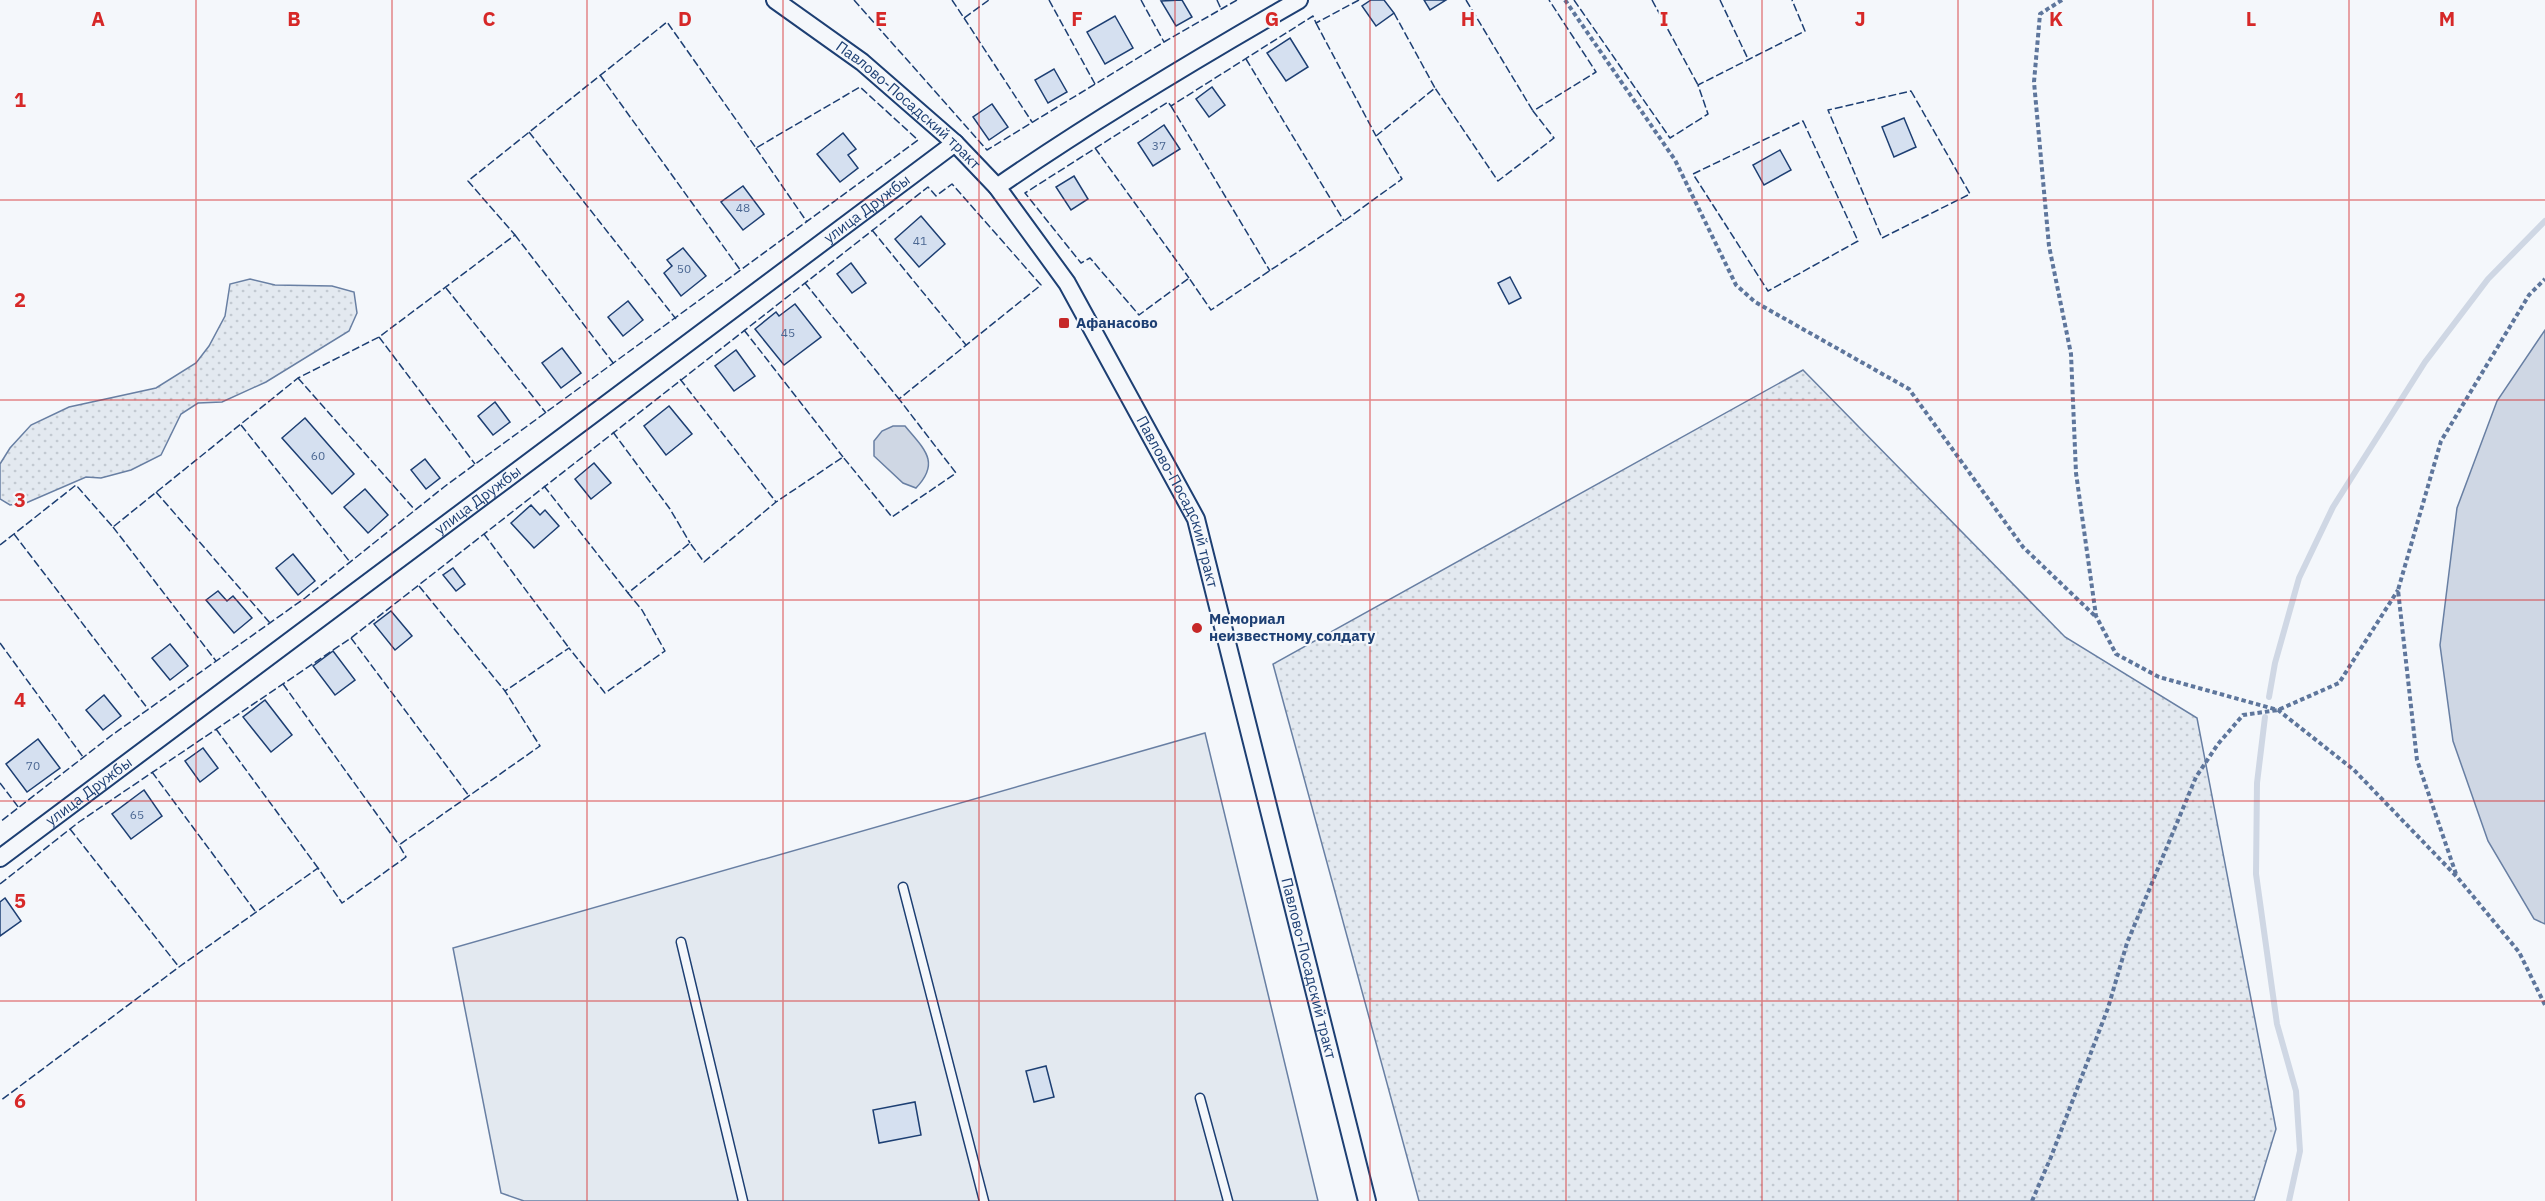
<svg xmlns="http://www.w3.org/2000/svg" width="2545" height="1201" viewBox="0 0 2545 1201" font-family="'IBM Plex Sans',sans-serif">
  <style>
    .grass { fill: url(#grass-dots); stroke: #687fa3; stroke-width: 1.5 }
    .garden { fill: #e3e9f0; stroke: #687fa3; stroke-width: 1.5 }
    .water { fill: #cfd7e4; stroke: #687fa3; stroke-width: 1.5 }
    .lines { fill: none; stroke-linecap: round; stroke-linejoin: round }
    .stream { stroke: #cfd7e4; stroke-width: 6 }
    .building { fill: #d5e0f0; stroke: #1d3f73; stroke-width: 1.5 }
    .service-casing { stroke: #1d3f73; stroke-width: 11 }
    .minor-casing { stroke: #1d3f73; stroke-width: 20 }
    .path { stroke: #5e769c; stroke-width: 4; stroke-dasharray: 4.5 3; stroke-linecap: butt }
    .service { stroke: #f4f7fb; stroke-width: 8 }
    .minor { stroke: #f4f7fb; stroke-width: 16 }
    .fence { stroke: #1d3f73; stroke-width: 1.5; stroke-dasharray: 8 3; stroke-linecap: butt }
    .grid { fill: none; stroke: #d62828; stroke-width: 1.5; stroke-opacity: 0.55 }
    .poi-dot { fill: #c62828; stroke: #f4f7fb; stroke-width: 2 }
    .labels { text-anchor: middle; stroke-width: 4.5; stroke-linejoin: round; paint-order: stroke }
    .number-label { font-size: 12px; fill: #4b6792 }
    .street-label { font-size: 15px; fill: #1d3f73; stroke: #f4f7fb }
    .poi-label { font-size: 15px; font-weight: bold; fill: #1d3f73; stroke: #f4f7fb; text-anchor: start }
    .grid-label { font-size: 20px; text-anchor: middle; font-weight: bold; fill: #d62828; stroke: #f4f7fb; stroke-width: 4.5; stroke-linejoin: round; paint-order: stroke }
  </style>
  <defs>
    <pattern id="grass-dots" width="8" height="8" patternUnits="userSpaceOnUse" patternTransform="scale(1.5)"><rect width="8" height="8" fill="#e3e9f0"/><path d="M2 2h.1M6 6h.1" fill="none" stroke="#c2c9d1" stroke-width="1.8" stroke-linecap="round"/></pattern>
  </defs>
  <rect width="100%" height="100%" fill="#f4f7fb"/>
  <!-- grass -->
  <g class="grass">
    <path d="M250 279 275 285 332 286 354 292 357 313 349 331 266 382 222 402 198 403 181 414 161 455 131 470 101 478 86 477 26 503 10 505 0 499V464L10 448 31 425 69 407 156 388 196 363 209 346 225 316 230 284Z"/>
    <path d="M1803 370 2065 637 2197 718 2276 1129 2254 1201H1419L1273 664Z"/>
  </g>
  <!-- garden -->
  <path class="garden" d="M1205 733 1318 1201H524L501 1193 453 948Z"/>
  <!-- water -->
  <g class="water">
    <path d="M2545 330V924L2534 919 2488 841 2453 741 2440 645 2457 508 2497 401Z"/>
    <path d="M893 426H905C924 449 941 462 916 488L903 483 874 456V441L882 431Z"/>
  </g>
  <g class="lines">
    <!-- stream -->
    <g class="stream">
      <path d="M2269 697 2275 663 2299 578 2333 507 2425 362 2488 279 2545 221"/>
      <path d="M2265 717 2257 783 2256 874 2277 1024 2296 1091 2300 1151 2289 1201"/>
    </g>
  </g>
  <!-- building -->
  <g class="building">
    <path d="M1182 0 1192 17 1176 26 1161 1Z"/>
    <path d="M1371 0H1384L1394 13 1376 26 1362 6Z"/>
    <path d="M1424 0H1446L1430 10Z"/>
    <path d="M1115 16 1133 48 1105 64 1087 32Z"/>
    <path d="M1290 38 1308 67 1286 81 1267 53Z"/>
    <path d="M1054 69 1067 92 1048 103 1035 80Z"/>
    <path d="M1212 87 1225 105 1209 117 1196 99Z"/>
    <path d="M992 104 1008 127 989 140 973 117Z"/>
    <path d="M1904 118 1916 147 1894 157 1882 127Z"/>
    <path d="M1164 125 1180 149 1153 166 1138 143Z"/>
    <path d="M843 133 856 149 848 155 858 168 840 182 817 154Z"/>
    <path d="M1780 150 1791 170 1764 185 1753 165Z"/>
    <path d="M1074 176 1088 199 1071 210 1056 187Z"/>
    <path d="M743 186 764 214 743 230 721 202Z"/>
    <path d="M921 216 945 244 919 267 895 239Z"/>
    <path d="M683 248 706 276 681 296 664 273 672 266 667 260Z"/>
    <path d="M851 263 866 283 852 293 837 274Z"/>
    <path d="M1510 277 1521 298 1509 304 1498 283Z"/>
    <path d="M628 301 643 320 623 336 608 317Z"/>
    <path d="M795 304 821 337 784 365 755 329 776 312 779 316Z"/>
    <path d="M562 348 581 373 561 388 542 363Z"/>
    <path d="M736 350 755 376 734 391 715 366Z"/>
    <path d="M495 402 510 422 493 435 478 416Z"/>
    <path d="M669 406 692 434 666 455 644 426Z"/>
    <path d="M305 418 354 474 332 494 282 438Z"/>
    <path d="M425 459 440 478 426 489 411 470Z"/>
    <path d="M594 463 611 483 591 499 575 479Z"/>
    <path d="M365 489 388 515 368 533 344 507Z"/>
    <path d="M531 505 540 515 545 510 559 526 534 548 511 523Z"/>
    <path d="M293 554 315 581 298 595 276 568Z"/>
    <path d="M453 568 465 584 456 591 443 575Z"/>
    <path d="M218 591 227 601 233 596 252 618 234 633 206 600Z"/>
    <path d="M391 611 412 636 395 650 374 624Z"/>
    <path d="M170 644 188 666 170 680 152 658Z"/>
    <path d="M333 651 355 680 335 695 313 666Z"/>
    <path d="M104 695 121 716 103 730 86 710Z"/>
    <path d="M265 700 292 735 271 752 243 717Z"/>
    <path d="M38 739 60 768 27 792 6 764Z"/>
    <path d="M203 748 218 768 200 782 185 761Z"/>
    <path d="M144 790 162 816 131 839 112 814Z"/>
    <path d="M5 898 21 921 0 936V902Z"/>
    <path d="M1046 1066 1054 1097 1034 1102 1026 1071Z"/>
    <path d="M915 1102 921 1135 879 1143 873 1110Z"/>
  </g>
  <g class="lines">
    <defs>
      <g id="service">
        <path d="M903 887 984 1201"/>
        <path d="M681 942 743 1201"/>
        <path d="M1200 1098 1228 1201"/>
      </g>
      <g id="minor">
        <path id="s1" d="M775 0 862 62 955 143 997 187 1067 283 1196 519 1367 1201"/>
        <path d="M997 187C1094 120 1196 59 1299 0"/>
        <path id="s2" d="M0 858 955 143"/>
      </g>
    </defs>
    <!-- service casing -->
    <use href="#service" class="service-casing"/>
    <!-- minor casing -->
    <use href="#minor" class="minor-casing"/>
    <!-- path -->
    <g class="path">
      <path d="M1565 0 1675 160 1736 285 1755 302 1909 389 2023 547 2095 616"/>
      <path d="M2062 0 2040 14 2034 82 2049 246 2071 354 2076 473 2096 616 2116 654 2159 677 2278 710 2354 770 2458 878 2519 952 2545 1005"/>
      <path d="M2456 874 2417 760 2398 590 2441 441 2529 295 2545 279"/>
      <path d="M2032 1201 2051 1157 2108 1008 2127 943 2196 777 2218 744 2243 715 2278 710 2339 683 2398 590"/>
    </g>
    <!-- service -->
    <use href="#service" class="service"/>
    <!-- minor -->
    <use href="#minor" class="minor"/>
    <!-- fence -->
    <g class="fence">
      <path d="M854 0 987 150 1164 42 1237 0"/>
      <path d="M952 0 964 18 989 0"/>
      <path d="M1049 0 1095 84"/>
      <path d="M1141 0 1164 42"/>
      <path d="M1217 0 1221 9"/>
      <path d="M1359 0 1316 23 1313 16 1171 106 1168 102 1025 193 1081 263 1090 258 1139 315 1189 278 1211 310 1344 221 1402 179 1376 136 1435 88 1498 181 1554 138 1533 111 1596 72 1549 0"/>
      <path d="M1466 0 1533 111"/>
      <path d="M1574 0 1670 138 1708 114 1698 85 1805 31 1792 0"/>
      <path d="M1652 0 1698 85"/>
      <path d="M1720 0 1748 59"/>
      <path d="M1394 13 1435 88"/>
      <path d="M964 18 1032 122"/>
      <path d="M1316 23 1376 136"/>
      <path d="M1246 59 1344 221"/>
      <path d="M600 75 741 271"/>
      <path d="M1911 91 1970 194 1882 238 1828 110Z"/>
      <path d="M1171 106 1270 271"/>
      <path d="M1803 121 1858 241 1768 291 1693 174Z"/>
      <path d="M529 132 676 319"/>
      <path d="M756 148 807 222"/>
      <path d="M1095 148 1189 278"/>
      <path d="M872 230 966 345"/>
      <path d="M515 235 614 364"/>
      <path d="M805 283 899 399"/>
      <path d="M446 288 546 413"/>
      <path d="M744 330 843 457"/>
      <path d="M379 337 475 464"/>
      <path d="M298 378 415 510"/>
      <path d="M680 379 776 502"/>
      <path d="M241 425 350 562"/>
      <path d="M613 432 670 509 690 543"/>
      <path d="M544 486 628 593"/>
      <path d="M156 492 270 623"/>
      <path d="M113 527 216 661"/>
      <path d="M14 534 148 709"/>
      <path d="M484 534 569 648"/>
      <path d="M0 545 76 485 113 527 298 378 379 337 515 235 468 181 667 22 756 148 860 87 918 140 444 487 305 598 112 735 0 822"/>
      <path d="M419 586 505 691"/>
      <path d="M351 638 469 796"/>
      <path d="M0 643 83 757"/>
      <path d="M283 684 399 845"/>
      <path d="M216 729 318 868"/>
      <path d="M152 772 255 911"/>
      <path d="M0 783 19 808"/>
      <path d="M70 829 179 967"/>
      <path d="M0 884 79 822 351 638 928 187 936 196 952 184 1041 285 899 399 956 473 892 517 843 457 776 502 704 562 690 543 628 593 642 610 665 651 605 693 569 648 505 691 540 746 399 845 406 857 342 903 318 868 179 967 0 1101"/>
    </g>
  </g>
  <!-- grid -->
  <path class="grid" d="M196 0V1201M392 0V1201M587 0V1201M783 0V1201M979 0V1201M1175 0V1201M1370 0V1201M1566 0V1201M1762 0V1201M1958 0V1201M2153 0V1201M2349 0V1201M0 200H2545M0 400H2545M0 600H2545M0 801H2545M0 1001H2545"/>
  <!-- markers -->
  <g class="poi-dot">
    <rect x="1058" y="317" width="12" height="12" rx="3"/>
    <circle cx="1197" cy="628" r="6"/>
  </g>
  <g class="labels">
    <!-- number labels -->
    <g class="number-label">
      <text x="1159" y="150">37</text>
      <text x="743" y="212">48</text>
      <text x="920" y="245">41</text>
      <text x="684" y="273">50</text>
      <text x="788" y="337">45</text>
      <text x="318" y="460">60</text>
      <text x="33" y="770">70</text>
      <text x="137" y="819">65</text>
    </g>
    <!-- street labels -->
    <g class="street-label">
      <text dy="5" stroke="none"><textPath href="#s1" startOffset="170">Павлово-Посадский тракт</textPath></text>
      <text dy="5" stroke="none"><textPath href="#s2" startOffset="1083">улица Дружбы</textPath></text>
      <text dy="5" stroke="none"><textPath href="#s2" startOffset="597">улица Дружбы</textPath></text>
      <text dy="5" stroke="none"><textPath href="#s1" startOffset="656">Павлово-Посадский тракт</textPath></text>
      <text dy="5" stroke="none"><textPath href="#s2" startOffset="111">улица Дружбы</textPath></text>
      <text dy="5" stroke="none"><textPath href="#s1" startOffset="1142">Павлово-Посадский тракт</textPath></text>
    </g>
    <!-- poi labels -->
    <g class="poi-label">
      <text x="1076" y="328">Афанасово</text>
      <text x="1209" y="624">Мемориал<tspan x="1209" dy="17">неизвестному солдату</tspan></text>
    </g>
  </g>
  <g class="grid-label">
    <text x="98" y="26">A</text>
    <text x="294" y="26">B</text>
    <text x="489" y="26">C</text>
    <text x="685" y="26">D</text>
    <text x="881" y="26">E</text>
    <text x="1077" y="26">F</text>
    <text x="1272" y="26">G</text>
    <text x="1468" y="26">H</text>
    <text x="1664" y="26">I</text>
    <text x="1860" y="26">J</text>
    <text x="2056" y="26">K</text>
    <text x="2251" y="26">L</text>
    <text x="2447" y="26">M</text>
    <text x="20" y="107">1</text>
    <text x="20" y="307">2</text>
    <text x="20" y="507">3</text>
    <text x="20" y="707">4</text>
    <text x="20" y="908">5</text>
    <text x="20" y="1108">6</text>
  </g>
</svg>
